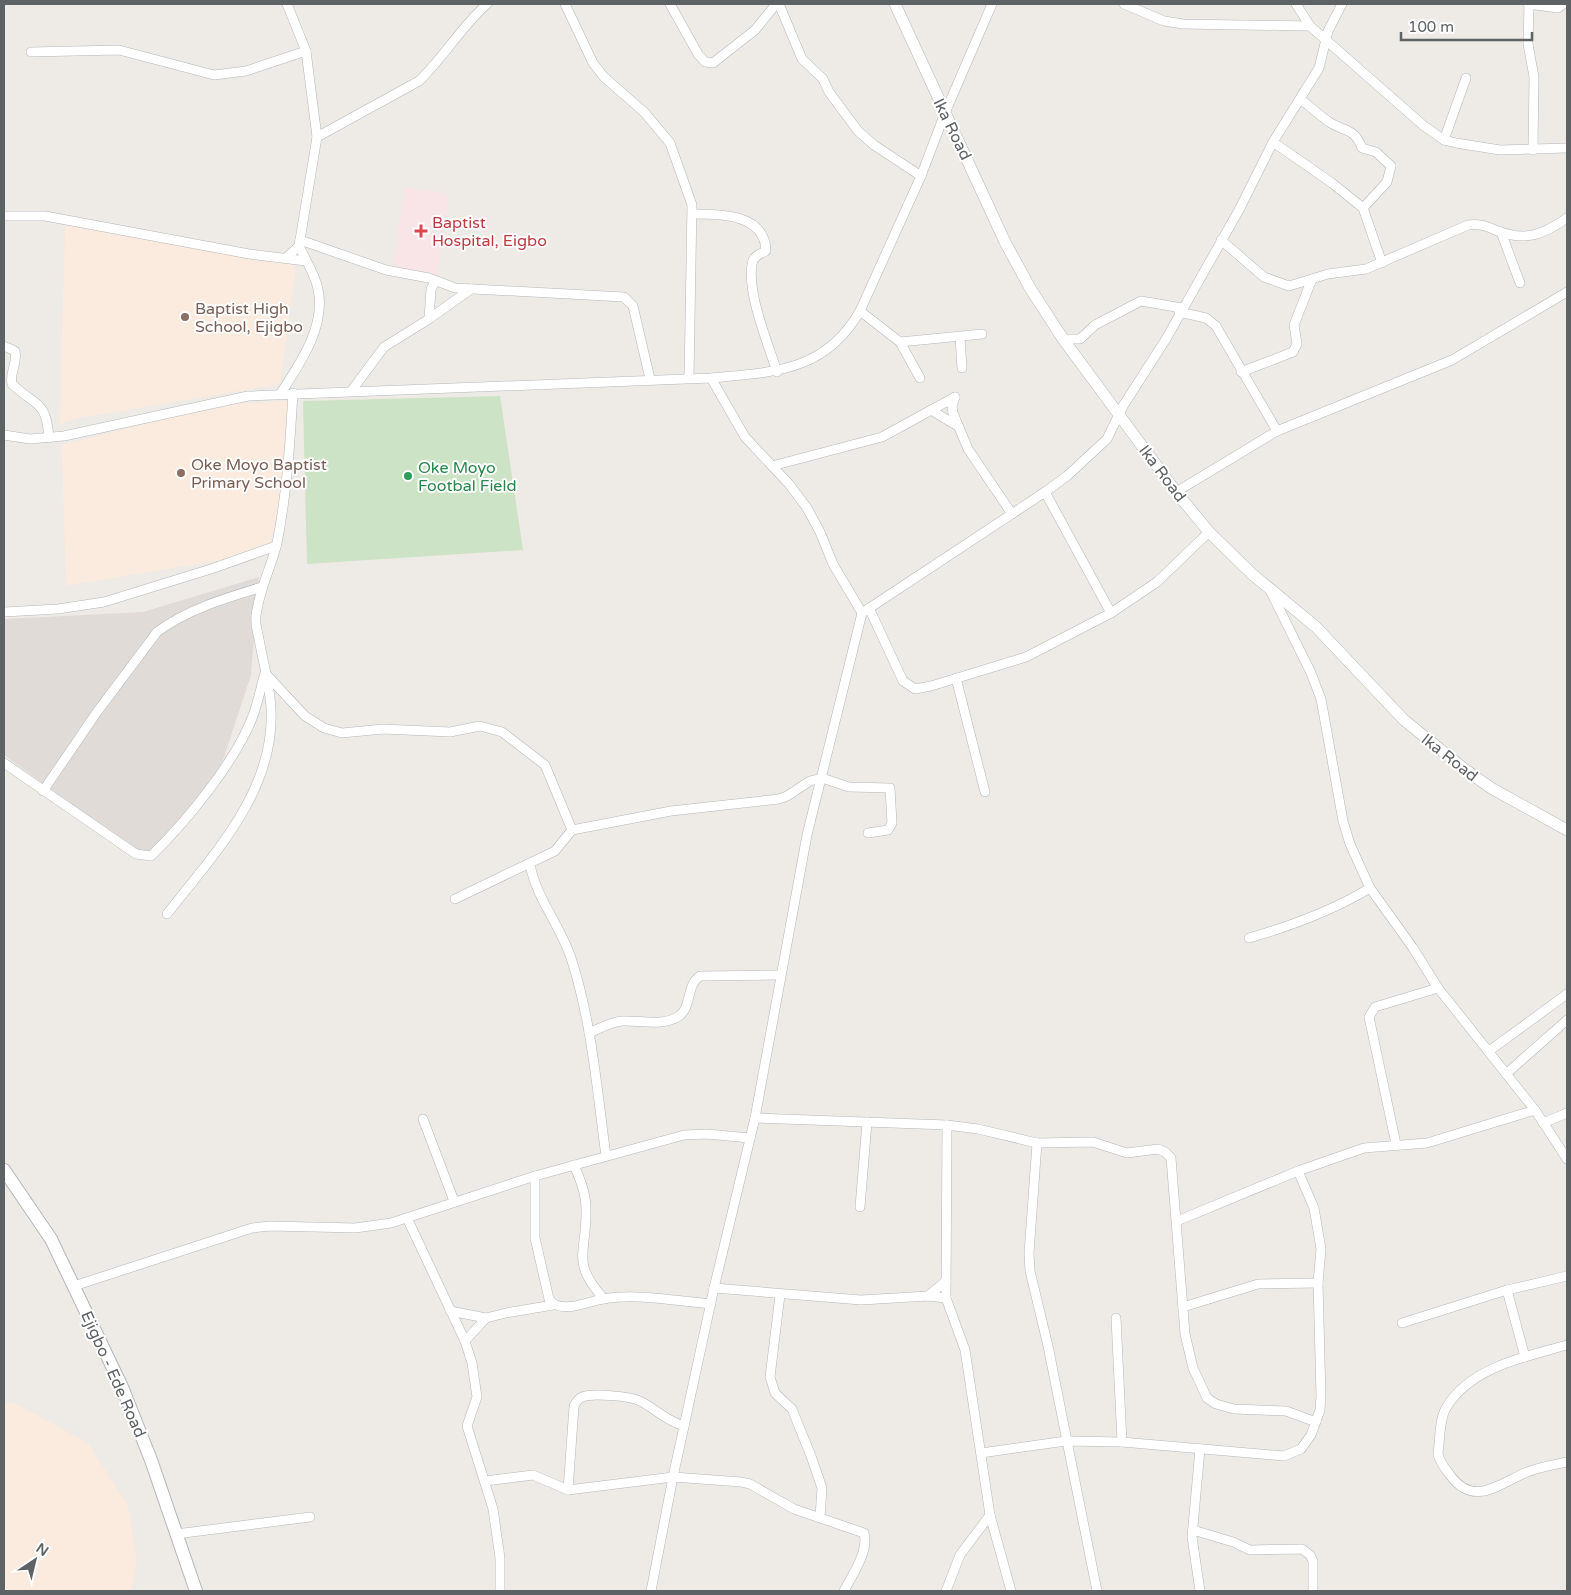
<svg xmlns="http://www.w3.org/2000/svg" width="1571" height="1595" viewBox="0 0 1571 1595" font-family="'Varela Round',sans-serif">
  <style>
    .commercial { fill: #faebde }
    .education { fill: #e0dbd7 }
    .medical { fill: #f9e4e8 }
    .grass { fill: #cde3c5 }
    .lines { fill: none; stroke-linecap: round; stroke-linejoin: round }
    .minor-casing { stroke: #b3b7b9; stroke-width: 10 }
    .tertiary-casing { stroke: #b3b7b9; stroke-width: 12 }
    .secondary-casing { stroke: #b2b6b9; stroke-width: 14 }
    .minor { stroke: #fff; stroke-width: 9 }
    .tertiary { stroke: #fff; stroke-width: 11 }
    .secondary { stroke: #fff; stroke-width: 12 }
    .health-dot { fill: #e0444e; stroke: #fff; stroke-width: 2 }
    .education-dot { fill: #8d6e63; stroke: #fff; stroke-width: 2 }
    .leisure-dot { fill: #2e9e5b; stroke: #fff; stroke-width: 2 }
    .labels { text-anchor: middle; stroke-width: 4; stroke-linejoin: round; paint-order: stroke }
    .street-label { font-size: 16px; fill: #5d6264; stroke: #fff }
    .health-label { font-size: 16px; fill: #be3a42; stroke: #fff; text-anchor: start }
    .education-label { font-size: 16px; fill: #785e54; stroke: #fff; text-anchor: start }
    .leisure-label { font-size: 16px; fill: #27864d; stroke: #fff; text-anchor: start }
  </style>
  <rect width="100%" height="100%" fill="#eeeae5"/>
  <!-- commercial -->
  <g class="commercial">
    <path d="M65 225 294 265 295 275 280 384 79 418 60 424Z"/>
    <path d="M288 401 281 505 271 543 234 558 66 586 62 445 221 404Z"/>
    <path d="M4 1403H14L88 1443 128 1505 137 1561 132 1591H4Z"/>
  </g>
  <!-- education -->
  <path class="education" d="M259 577 251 675 221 766 169 837 146 853 138 852 4 755V619L143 612Z"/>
  <!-- medical -->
  <path class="medical" d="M405 187 449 194 437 275 393 268Z"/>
  <!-- grass -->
  <path class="grass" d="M500 396 523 550 307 564 303 401Z"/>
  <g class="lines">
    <defs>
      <g id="minor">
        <path d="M565 4 593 63 604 77 644 112 670 143 692 205 689 378"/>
        <path d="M670 4 698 54 705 62 713 63 755 30 776 4"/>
        <path d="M779 4 802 59 823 79 829 92 858 131 874 145 921 176"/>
        <path d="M1124 4 1164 21 1183 24 1310 26"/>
        <path d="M1296 4 1310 26 1424 126 1444 140 1456 143 1500 150 1567 148"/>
        <path d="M1528 4 1558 8 1563 4"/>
        <path d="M1529 4 1528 44 1534 77 1533 150"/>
        <path d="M31 52 119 50 214 75 246 71 306 51"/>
        <path d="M1300 99C1310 106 1319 115 1329 122 1344 132 1354 127 1362 148L1376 152 1391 166 1387 182 1363 208"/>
        <path d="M317 137 419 81C444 57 461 27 487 4"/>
        <path d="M1444 140 1466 78"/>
        <path d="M1273 142 1332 183 1363 208 1382 263"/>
        <path d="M694 214C721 214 765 214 766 251 759 254 753 257 752 264 747 294 768 343 777 372"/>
        <path d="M4 216H45L249 254 306 261"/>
        <path d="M1501 232 1520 283"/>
        <path d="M300 240 386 270 429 278 455 288 624 297 633 306 650 379"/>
        <path d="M1221 240 1264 277 1289 286 1328 274 1366 269 1468 225C1480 223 1488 227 1498 231 1526 242 1544 234 1567 218"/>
        <path d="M286 258 299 246 317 137 306 51 287 4"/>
        <path d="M860 311 900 342 920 378"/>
        <path d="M1179 312 1206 318 1216 326 1277 431"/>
        <path d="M429 319 431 289 435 282"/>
        <path d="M960 337 962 368"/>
        <path d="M1063 339H1080L1095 325 1141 301 1182 308"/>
        <path d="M900 342 982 334"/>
        <path d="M4 346 15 351C18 364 9 373 12 384 36 407 46 399 49 438"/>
        <path d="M1241 372 1293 352 1297 344 1294 325 1312 279"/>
        <path d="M711 378 745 437 789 484 807 508 820 532 833 564 862 613"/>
        <path d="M352 390 384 347 429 319 471 289"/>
        <path d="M281 393C300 363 326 327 318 289 315 274 305 259 299 246"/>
        <path d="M955 397 952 406 953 413 968 449 1012 514"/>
        <path d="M931 410 959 427"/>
        <path d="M4 435 30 439 64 436 248 396 711 378C774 372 825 372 860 311L921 176 945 113 992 4"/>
        <path d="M772 466 882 437 955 397"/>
        <path d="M1045 492 1111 613"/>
        <path d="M1176 492 1277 431 1452 360 1567 292"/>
        <path d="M1271 592 1311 673 1321 699 1343 821 1350 844 1370 888 1413 948 1438 988 1535 1110 1567 1159"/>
        <path d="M869 608 903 681 915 689 931 686 1026 657 1111 613 1157 582 1209 532"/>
        <path d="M4 612 58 609 104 602 211 569 276 546"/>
        <path d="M265 673 305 716 324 728 342 733 383 729 450 732 480 726 502 732 545 765 572 830"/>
        <path d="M956 678 985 792"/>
        <path d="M4 763 136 854 151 856C186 822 238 759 254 713 258 701 261 688 264 676"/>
        <path d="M43 791 97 712 157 632C188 609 226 598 262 587"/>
        <path d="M530 864C536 899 562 927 572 961 592 1024 597 1090 606 1156"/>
        <path d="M455 899 555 851 572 830 671 811 779 799 787 796 810 781 822 778 849 787 890 788 892 823 888 830 868 833"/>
        <path d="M167 914C214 854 275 791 271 709 270 686 263 662 259 639 257 631 255 623 256 616 259 590 271 568 277 543 287 493 290 443 293 393"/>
        <path d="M1249 938C1291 926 1332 911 1370 888"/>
        <path d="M589 1033C599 1029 610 1022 622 1021 640 1020 663 1027 679 1016 692 1007 686 985 700 976L780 975"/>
        <path d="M1489 1051 1567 994"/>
        <path d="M1506 1074 1567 1020"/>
        <path d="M755 1118 947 1125 978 1129 1037 1143 1093 1142 1127 1153 1158 1149 1165 1152 1171 1158 1185 1334 1193 1368 1207 1398 1216 1404 1234 1409 1286 1411 1316 1422"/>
        <path d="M423 1119 454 1201"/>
        <path d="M1543 1123 1567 1113"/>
        <path d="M947 1125 946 1298 965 1350 990 1515 1011 1591"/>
        <path d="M1037 1143 1029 1253 1030 1271 1048 1346 1097 1591"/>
        <path d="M1396 1144 1369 1017 1375 1007 1438 988"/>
        <path d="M574 1165C580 1179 586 1193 586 1209 587 1254 570 1261 604 1299"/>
        <path d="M535 1176V1238L549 1299C560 1315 586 1302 603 1299 638 1293 676 1301 711 1304"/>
        <path d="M860 1207 867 1122"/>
        <path d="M407 1218 465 1341 472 1363 477 1397 467 1426 493 1509 500 1558V1591"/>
        <path d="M1177 1221 1298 1171 1364 1148 1427 1143 1535 1110"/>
        <path d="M74 1286 252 1228 270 1226 355 1228 391 1223 535 1176 684 1135 707 1134 750 1138"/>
        <path d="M714 1288 861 1300 928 1296 946 1298"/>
        <path d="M1507 1290 1525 1357"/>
        <path d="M780 1295 770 1377 775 1393 792 1409 811 1456 822 1488 820 1517"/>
        <path d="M928 1296 946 1281"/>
        <path d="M1183 1307 1258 1284 1318 1283"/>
        <path d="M450 1311 486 1318 506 1313 553 1305"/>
        <path d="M1116 1318 1122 1442"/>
        <path d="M1402 1323 1507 1290 1567 1276"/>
        <path d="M465 1341 486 1318"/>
        <path d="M1567 1345C1525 1357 1470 1367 1446 1408 1439 1420 1440 1441 1438 1454 1440 1463 1445 1468 1450 1475 1473 1507 1497 1485 1525 1473 1538 1467 1553 1465 1567 1462"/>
        <path d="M981 1453 1066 1441 1122 1442 1284 1456 1301 1449 1311 1435 1320 1410 1321 1396 1318 1283 1321 1249 1314 1208 1298 1171"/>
        <path d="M485 1481 533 1475 568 1490 673 1477 741 1482 750 1484 794 1509 864 1533C869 1552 852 1575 844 1591"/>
        <path d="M568 1490 574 1406C576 1402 578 1399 582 1397 592 1393 630 1396 640 1401 656 1409 666 1421 684 1426"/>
        <path d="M1193 1530 1233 1542 1250 1550 1302 1549 1310 1555 1313 1561V1591"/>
        <path d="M176 1534 310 1517"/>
        <path d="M651 1591 673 1477 714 1288 755 1118 807 835 862 613 1045 492 1067 476 1107 439 1123 406 1166 339 1239 210 1273 142 1319 68 1328 31 1342 4"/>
        <path d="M946 1591 960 1555 990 1515"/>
        <path d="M1200 1591 1192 1537 1200 1449"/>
      </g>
      <path id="tertiary" d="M895 4 1005 242 1030 288 1063 339 1176 492 1209 532 1252 574 1316 627 1404 720 1463 768 1491 788 1567 830"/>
      <path id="secondary" d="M4 1170 51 1239 122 1387 151 1460 196 1591"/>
    </defs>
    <!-- minor casing -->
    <use href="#minor" class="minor-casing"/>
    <!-- tertiary casing -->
    <use href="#tertiary" class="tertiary-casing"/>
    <!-- secondary casing -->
    <use href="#secondary" class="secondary-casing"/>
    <!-- minor -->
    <use href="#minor" class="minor"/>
    <!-- tertiary -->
    <use href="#tertiary" class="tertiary"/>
    <!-- secondary -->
    <use href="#secondary" class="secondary"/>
  </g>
  <!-- markers -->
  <path class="health-dot" d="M418.5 223.5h5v5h5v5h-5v5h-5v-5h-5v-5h5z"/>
  <g class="education-dot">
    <circle cx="185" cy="317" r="5"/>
    <circle cx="181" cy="473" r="5"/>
  </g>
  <circle class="leisure-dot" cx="408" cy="476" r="5"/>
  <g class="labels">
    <!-- street labels -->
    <g class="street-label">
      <text transform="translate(953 129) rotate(64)" y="6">Ika Road</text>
      <text transform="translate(1163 473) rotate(53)" y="6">Ika Road</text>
      <text transform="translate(1450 757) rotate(38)" y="6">Ika Road</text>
      <text transform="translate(114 1374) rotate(66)" y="6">Ejigbo - Ede Road</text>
    </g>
    <!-- health labels -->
    <g class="health-label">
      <text x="432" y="228">Baptist<tspan x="432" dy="18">Hospital, Eigbo</tspan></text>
    </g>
    <!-- education labels -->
    <g class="education-label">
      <text x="195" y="314">Baptist High<tspan x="195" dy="18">School, Ejigbo</tspan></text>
      <text x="191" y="470">Oke Moyo Baptist<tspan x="191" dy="18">Primary School</tspan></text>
    </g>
    <!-- leisure labels -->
    <g class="leisure-label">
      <text x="418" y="473">Oke Moyo<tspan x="418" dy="18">Footbal Field</tspan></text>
    </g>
  </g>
  <!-- border -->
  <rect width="1571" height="1595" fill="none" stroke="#5d6264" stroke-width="10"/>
  <!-- north arrow -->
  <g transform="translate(35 1560) rotate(35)" stroke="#ffffff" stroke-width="4" paint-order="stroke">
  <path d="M0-4L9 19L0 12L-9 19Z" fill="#5d6264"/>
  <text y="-8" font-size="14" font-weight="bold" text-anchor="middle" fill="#5d6264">N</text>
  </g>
  <!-- scale -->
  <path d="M1401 32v8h131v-8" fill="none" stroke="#5d6264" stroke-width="2.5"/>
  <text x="1408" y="32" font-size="15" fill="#5d6264" stroke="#ffffff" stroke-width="4" paint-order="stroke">100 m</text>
</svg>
